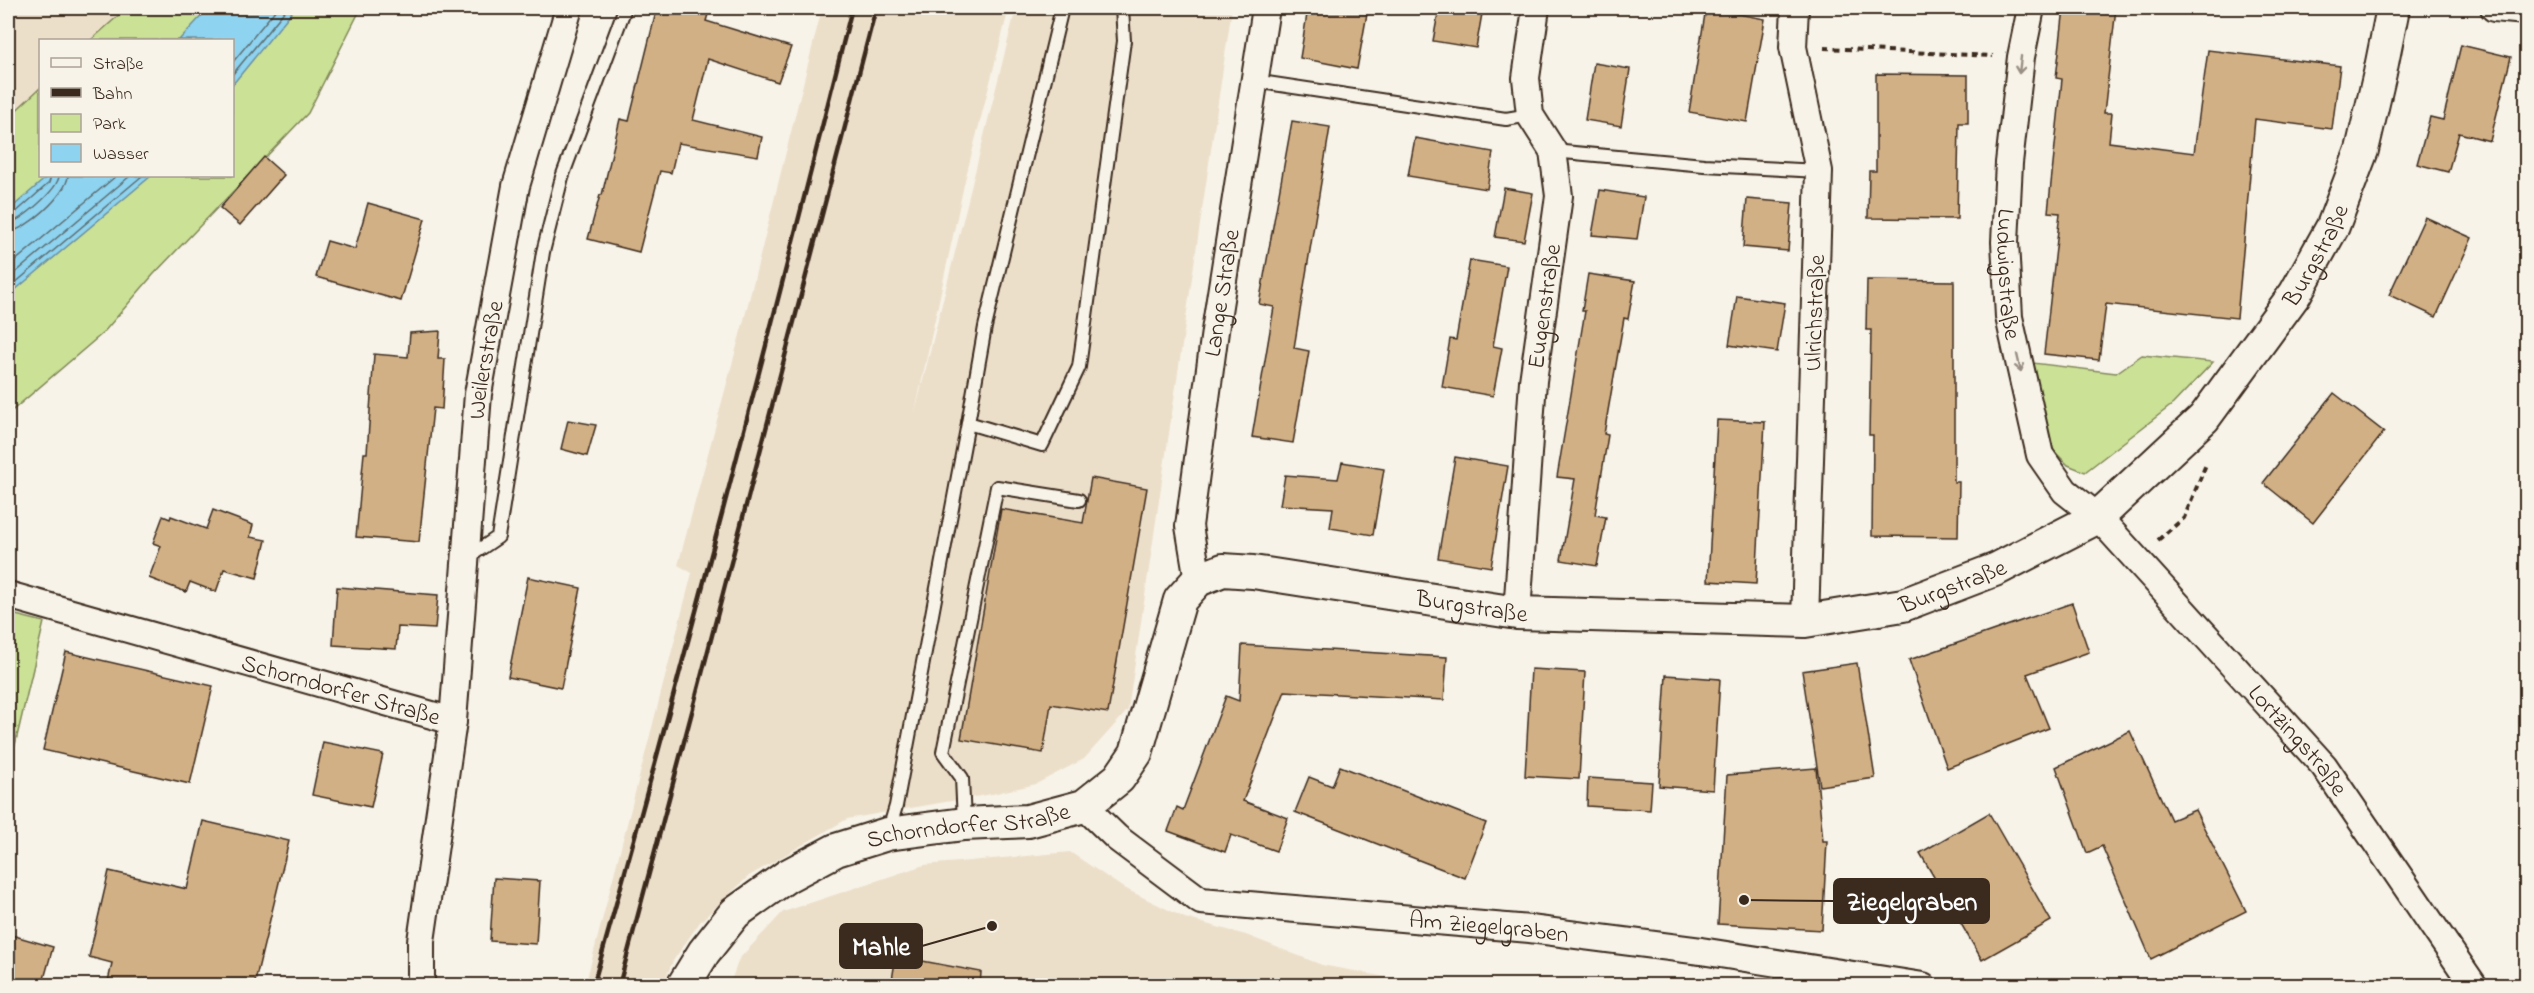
<svg xmlns="http://www.w3.org/2000/svg" width="2534" height="993" viewBox="0 0 2534 993" font-family="'Indie Flower',sans-serif">
  <style>
    .built { fill: #ecdfca }
    .green { fill: #cae196; stroke: #82865a; stroke-width: 1.5 }
    .water { fill: #8ed3f0; stroke: #6d8f9c; stroke-width: 1.5 }
    .lines { fill: none; stroke-linecap: round; stroke-linejoin: round }
    .shore { stroke: #5c6e72; stroke-width: 1.5 }
    .building { fill: #d2b085; stroke: #3b2a1e; stroke-width: 1.5 }
    .service-casing { stroke: #3b2a1e; stroke-width: 16 }
    .minor-casing { stroke: #3b2a1e; stroke-width: 30 }
    .tertiary-casing { stroke: #3b2a1e; stroke-width: 36 }
    .path { stroke: #3b2a1e; stroke-width: 4; stroke-dasharray: 6 4.5; stroke-linecap: butt }
    .service { stroke: #f7f3e8; stroke-width: 12 }
    .minor { stroke: #f7f3e8; stroke-width: 26 }
    .tertiary { stroke: #f7f3e8; stroke-width: 32 }
    .rail { stroke: #3b2a1e; stroke-width: 4.5 }
    .oneway { stroke: #998e83 }
    .labels { text-anchor: middle; stroke-width: 4.5; stroke-linejoin: round; paint-order: stroke }
    .street-label { font-size: 24px; fill: #3b2a1e; stroke: #f7f3e8 }
    .leader { fill: none; stroke: #3b2a1e; stroke-width: 2 }
    .callout-dot { fill: #3b2a1e; stroke: #f7f3e8; stroke-width: 2 }
    .callout { fill: #3b2a1e; stroke: #3b2a1e; stroke-width: 2 }
    .callout-label { font-size: 26px; text-anchor: middle; font-weight: bold; fill: #fff }
  </style>
  <rect width="100%" height="100%" fill="#f7f3e8"/>
  <filter id="ink" filterUnits="userSpaceOnUse"><feTurbulence type="fractalNoise" baseFrequency=".0167" numOctaves="2"/><feDisplacementMap in="SourceGraphic" scale="12" xChannelSelector="R" yChannelSelector="G"/><feConvolveMatrix kernelMatrix="1 2 1 2 8 2 1 2 1" color-interpolation-filters="sRGB"/></filter>
  <g filter="url(#ink)">
    <!-- built -->
    <g class="built">
      <path d="M8 8H127L91 40H40V88L8 118Z"/>
      <path d="M822 8H1009L965 180 915 412 1016 8H1232L1128 710 1084 759 1036 784 992 794 847 819 749 876 700 922 673 961 663 985 585 986 692 573 678 565 745 316Z"/>
      <path d="M1070 852 1122 887 1185 918 1246 935 1322 965 1429 985 729 986 739 959 783 912 924 865Z"/>
    </g>
    <!-- green -->
    <g class="green">
      <path d="M127 8H361L308 113 153 275 103 333 8 414V118L40 88V176H232V40H91Z"/>
      <path d="M2142 355 2213 362 2173 404 2085 472 2068 465 2051 448 2033 363 2116 373Z"/>
      <path d="M8 613 44 622 15 745 8 750Z"/>
    </g>
    <!-- water -->
    <g class="water">
      <path d="M209 8H295L233 84 232 40H179Z"/>
      <path d="M48 176H151L8 296V211Z"/>
    </g>
    <g class="lines">
      <!-- shore -->
      <g class="shore">
        <path d="M232 63 277 8"/>
        <path d="M232 75 287 8"/>
        <path d="M8 215 14 214 49 183 51 176"/>
        <path d="M8 223C21 222 58 189 59 176"/>
        <path d="M8 232C26 231 67 194 68 176"/>
        <path d="M8 267 116 176"/>
        <path d="M8 279 130 176"/>
        <path d="M8 289 142 176"/>
      </g>
    </g>
    <!-- building -->
    <g class="building">
      <path d="M657 8H710L706 21 791 47 778 82 708 59 693 120 762 137 758 156 678 143 671 173 660 171 639 252 588 239 600 195H602L620 119 629 121Z"/>
      <path d="M1308 8H1368L1357 69 1300 58Z"/>
      <path d="M1439 8H1483L1476 48 1433 41Z"/>
      <path d="M1706 8 1765 19 1747 122 1689 112Z"/>
      <path d="M2064 8H2116L2104 113H2112L2109 142 2194 153 2208 50 2340 66 2332 129 2255 119 2237 318 2106 304 2099 360 2044 354 2060 213 2048 212 2062 79 2056 78Z"/>
      <path d="M2461 45 2511 57 2490 141 2459 133 2448 172 2417 164 2430 117 2443 120Z"/>
      <path d="M1594 63 1630 69 1621 126 1585 120Z"/>
      <path d="M1876 74 1968 75V123H1959L1957 219 1868 218 1869 171H1876Z"/>
      <path d="M1292 121 1330 127 1294 348 1309 351 1293 443 1252 437 1274 307 1259 304Z"/>
      <path d="M1415 138 1493 152 1487 189 1408 176Z"/>
      <path d="M264 157 284 175 240 225 220 208Z"/>
      <path d="M1504 188 1533 193 1524 241 1495 237Z"/>
      <path d="M1600 190 1644 197 1637 239 1592 235Z"/>
      <path d="M1747 199 1792 203 1788 251 1743 247Z"/>
      <path d="M368 203 425 219 401 301 316 277 327 241 355 249Z"/>
      <path d="M2425 217 2472 238 2436 317 2389 295Z"/>
      <path d="M1470 260 1507 266 1493 346 1502 348 1493 396 1442 387 1450 339 1456 340Z"/>
      <path d="M1588 274 1635 281 1628 319 1624 318 1604 434 1608 435 1595 515 1606 517 1597 566 1561 560 1575 479 1557 477 1585 311H1582Z"/>
      <path d="M1867 280 1954 281V482H1959L1958 537 1872 536 1873 435H1869L1871 330H1866Z"/>
      <path d="M1737 296 1785 303 1777 352 1729 345Z"/>
      <path d="M440 331 438 359H445L442 409 433 408 419 542 356 537 364 453H367L374 354 408 357 410 333Z"/>
      <path d="M2334 393 2384 432 2313 523 2263 483Z"/>
      <path d="M568 420 596 425 587 456 561 449Z"/>
      <path d="M1717 420 1765 422 1756 584 1708 581Z"/>
      <path d="M1455 457 1508 466 1491 567 1438 558Z"/>
      <path d="M1342 462 1384 469 1373 535 1330 528 1333 508 1280 505 1285 475 1338 479Z"/>
      <path d="M1091 478 1147 488 1108 713 1051 704 1043 753 961 739 1001 509 1083 523Z"/>
      <path d="M213 510 253 525 250 537 266 540 257 578 224 569 216 592 190 582 186 592 149 578 161 546 153 543 163 516 170 519 171 516 206 529Z"/>
      <path d="M528 577 581 588 561 688 508 677Z"/>
      <path d="M337 587 438 595 435 629 398 627 396 649 333 645Z"/>
      <path d="M2072 603 2089 652 2027 674 2049 728 1947 768 1909 660Z"/>
      <path d="M1242 645 1447 657 1444 700 1285 691 1243 801 1288 818 1276 851 1231 835 1225 852 1168 831 1177 807 1183 810 1226 696 1239 701Z"/>
      <path d="M66 652 213 686 190 784 43 750Z"/>
      <path d="M1857 663 1875 778 1820 786 1802 671Z"/>
      <path d="M1531 669 1585 672 1579 779 1525 776Z"/>
      <path d="M1666 675 1720 679 1713 790 1659 786Z"/>
      <path d="M2130 731 2171 820 2195 810 2246 911 2151 959 2102 846 2087 853 2056 767Z"/>
      <path d="M323 742 383 754 371 807 312 795Z"/>
      <path d="M1340 766 1486 823 1465 878 1295 812 1309 777 1332 786Z"/>
      <path d="M1816 768 1823 841H1827L1822 930 1718 924 1727 775Z"/>
      <path d="M1588 778 1652 782 1650 810 1587 806Z"/>
      <path d="M1989 813 2051 921 1982 960 1920 853Z"/>
      <path d="M203 821 289 841 254 986H107L112 963 89 957 109 871 187 889Z"/>
      <path d="M494 878 540 881 536 944 490 941Z"/>
      <path d="M8 934 53 947 42 986H8Z"/>
      <path d="M896 956 981 972 980 986H891Z"/>
    </g>
    <g class="lines">
      <defs>
        <g id="service">
          <path d="M1062 8 985 327 968 423 1042 445 1079 367 1124 41 1122 8"/>
          <path d="M1254 81 1506 119 1530 115"/>
          <path d="M1553 151 1704 165 1819 171"/>
          <path d="M467 558 498 537 543 252 562 177 625 8"/>
          <path d="M964 822 962 778 943 752 997 487 1079 500"/>
          <path d="M888 833 896 806 968 423"/>
        </g>
        <g id="minor">
          <path d="M1795 8 1793 47 1819 171 1805 621"/>
          <path id="s1" d="M2031 8 2021 57 2009 163 2005 242 2009 317 2040 455 2065 491 2098 517 2324 766 2474 986"/>
          <path d="M2494 8 2526 11"/>
          <path id="s2" d="M1198 580 1189 526 1215 331 1266 8"/>
          <path id="s3" d="M8 595 453 721"/>
          <path id="s4" d="M1517 613 1533 381 1559 196 1553 151 1530 115 1526 78 1536 8"/>
          <path id="s5" d="M1084 806 1117 838 1201 901 1530 929 1701 951 1923 986"/>
          <path id="s6" d="M421 986V941L453 721 478 394 516 186 569 8"/>
        </g>
        <g id="tertiary">
          <path id="s7" d="M683 986 704 952 735 913 787 876 836 850 887 834 964 824 1028 821 1084 806 1119 778 1136 753 1180 600 1198 580 1223 570 1253 572 1517 613 1805 621 1903 605 1997 569 2098 517 2204 418 2295 294 2333 226 2362 150 2380 73 2393 8"/>
        </g>
      </defs>
      <!-- service casing -->
      <use href="#service" class="service-casing"/>
      <!-- minor casing -->
      <use href="#minor" class="minor-casing"/>
      <!-- tertiary casing -->
      <use href="#tertiary" class="tertiary-casing"/>
      <!-- path -->
      <g class="path">
        <path d="M1824 48 1993 56"/>
        <path d="M2158 540 2184 518 2207 462"/>
      </g>
      <!-- service -->
      <use href="#service" class="service"/>
      <!-- minor -->
      <use href="#minor" class="minor"/>
      <!-- tertiary -->
      <use href="#tertiary" class="tertiary"/>
      <!-- rail -->
      <g class="rail">
        <path d="M593 986C685 661 770 335 852 8"/>
        <path d="M619 986 693 708 876 8"/>
      </g>
    </g>
    <!-- one-way arrows -->
    <defs><path id="oneway-shaft" d="M-6 0H5M1.5-3L5.5 0L1.5 3" fill="none" stroke-width="1.6" stroke-linecap="round" stroke-linejoin="round" transform="scale(1.5)"/></defs>
    <g class="oneway">
      <use href="#oneway-shaft" transform="translate(2020 65) rotate(97)"/>
      <use href="#oneway-shaft" transform="translate(2019 363) rotate(77)"/>
    </g>
  </g>
  <g class="labels">
    <!-- street labels -->
    <g class="street-label">
      <text dy="8" stroke="none"><textPath href="#s7" startOffset="1992">Burgstraße</textPath></text>
      <text dy="8" stroke="none"><textPath href="#s1" startOffset="268">Ludwigstraße</textPath></text>
      <text dy="8" stroke="none"><textPath href="#s2" startOffset="290">Lange Straße</textPath></text>
      <text dy="8" stroke="none"><textPath href="#s4" startOffset="308">Eugenstraße</textPath></text>
      <text transform="translate(1814 313) rotate(-88)" y="8">Ulrichstraße</text>
      <text dy="8" stroke="none"><textPath href="#s6" startOffset="630">Weilerstraße</textPath></text>
      <text dy="8" stroke="none"><textPath href="#s7" startOffset="1488">Burgstraße</textPath></text>
      <text dy="8" stroke="none"><textPath href="#s7" startOffset="1002">Burgstraße</textPath></text>
      <text dy="8" stroke="none"><textPath href="#s3" startOffset="346">Schorndorfer Straße</textPath></text>
      <text dy="8" stroke="none"><textPath href="#s1" startOffset="838">Lortzingstraße</textPath></text>
      <text dy="8" stroke="none"><textPath href="#s7" startOffset="344">Schorndorfer Straße</textPath></text>
      <text dy="8" stroke="none"><textPath href="#s5" startOffset="440">Am Ziegelgraben</textPath></text>
    </g>
  </g>
  <!-- callouts -->
  <path class="leader" d="M1744 900L1834 901M992 926L922 946"/>
  <g class="callout-dot">
    <circle cx="1744" cy="900" r="6"/>
    <circle cx="992" cy="926" r="6"/>
  </g>
  <g class="callout">
    <rect x="1834" y="879" width="155" height="44" rx="6"/>
    <rect x="840" y="924" width="82" height="44" rx="6"/>
  </g>
  <g class="callout-label">
    <text x="1912" y="910">Ziegelgraben</text>
    <text x="881" y="955">Mahle</text>
  </g>
  <!-- margin -->
  <rect width="2534" height="993" fill="none" stroke="#f7f3e8" stroke-width="30"/>
  <rect x="15" y="15" width="2504" height="963" fill="none" stroke="#3b2a1e" stroke-width="2" filter="url(#ink)"/>
  <!-- legend -->
  <rect x="39" y="39" width="195" height="138" fill="#f7f3e8" stroke="#aca397" stroke-width="1.5"/>
  <rect x="51" y="58" width="30" height="9" fill="#f7f3e8" stroke="#aca397" stroke-width="1.5"/>
  <text x="93" y="69" font-size="18" fill="#3b2a1e">Straße</text>
  <rect x="51" y="88" width="30" height="9" fill="#3b2a1e" stroke="#aca397" stroke-width="1.5"/>
  <text x="93" y="99" font-size="18" fill="#3b2a1e">Bahn</text>
  <rect x="51" y="114" width="30" height="18" fill="#cae196" stroke="#aca397" stroke-width="1.5"/>
  <text x="93" y="129" font-size="18" fill="#3b2a1e">Park</text>
  <rect x="51" y="144" width="30" height="18" fill="#8ed3f0" stroke="#aca397" stroke-width="1.5"/>
  <text x="93" y="159" font-size="18" fill="#3b2a1e">Wasser</text>
</svg>
